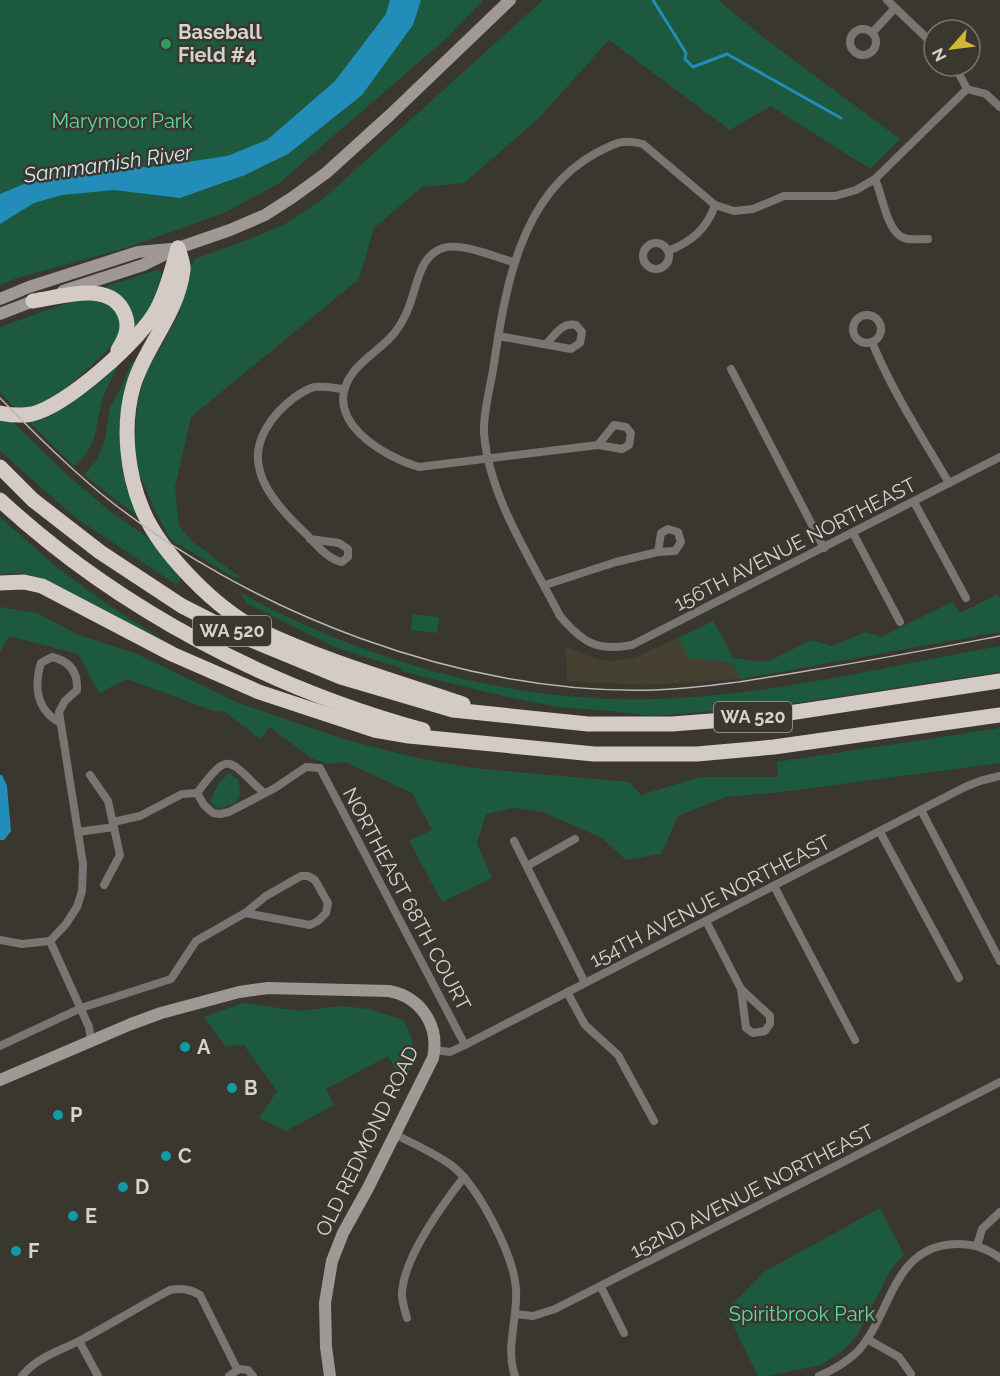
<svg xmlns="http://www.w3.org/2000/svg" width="1000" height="1376" viewBox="0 0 1000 1376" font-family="Raleway,sans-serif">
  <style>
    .built { fill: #454032 }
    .green { fill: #1d593e }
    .water { fill: #228db9 }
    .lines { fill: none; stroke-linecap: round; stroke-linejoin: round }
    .stream { stroke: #228db9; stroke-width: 3 }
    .minor { stroke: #7a7573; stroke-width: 8 }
    .secondary { stroke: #9f9895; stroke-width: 12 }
    .motorway { stroke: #d5cbc6; stroke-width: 15 }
    .tram { stroke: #bab8b2; stroke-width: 1.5 }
    .leisure-dot { fill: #2e9e5b; stroke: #3a372f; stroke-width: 2 }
    .culture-dot { fill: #0f9aa8; stroke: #3a372f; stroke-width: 2 }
    .labels { text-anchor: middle; stroke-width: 5; stroke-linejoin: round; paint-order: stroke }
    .shield { fill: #3a372f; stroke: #a6a49e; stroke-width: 1.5 }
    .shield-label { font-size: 18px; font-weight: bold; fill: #d5d3ce }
    .poi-label { font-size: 20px; font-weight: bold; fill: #d5d3ce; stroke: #3a372f; text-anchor: start }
    .park-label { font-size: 20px; fill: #5bdca1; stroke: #3a372f }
    .street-label { font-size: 20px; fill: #d5d3ce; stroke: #3a372f }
    .water-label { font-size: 21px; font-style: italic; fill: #d1e7f4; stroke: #3a372f }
  </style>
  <rect width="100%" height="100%" fill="#3a372f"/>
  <!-- built -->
  <path class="built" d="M678 638 689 658 731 663 741 679 645 685 567 681 566 646 598 660 613 661 634 658Z"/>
  <!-- green -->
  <g class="green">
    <path d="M0 0H483L448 37 278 184 224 213 126 248 17 278 0 285Z"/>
    <path d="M543 0H718L763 37 900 139 870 169 771 106 730 130 609 40 539 118 464 183 422 187 374 228 359 279 191 417 175 487 179 526 193 542 241 578 233 577 170 539 155 511 138 470 135 439 137 404 146 373 179 314 190 267 195 259 260 235 287 223 323 199Z"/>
    <path d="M156 270 161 272C162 298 149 311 134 330L105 287Z"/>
    <path d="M84 297 112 304 122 320 120 337C103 355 60 398 38 405 30 407 22 407 14 407L0 392V327Z"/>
    <path d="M137 360 124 399 140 518 84 475 96 461 104 444 110 407 123 384 130 364Z"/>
    <path d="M119 361C116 373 108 383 104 395 93 428 102 438 75 467L28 421 47 418 65 407Z"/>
    <path d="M0 419 12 421 66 474 111 512 154 542 163 552 180 577 179 583 175 584 76 518 0 451Z"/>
    <path d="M0 517 54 565 104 602 169 644H167L44 580 22 573 0 574Z"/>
    <path d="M241 593C374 666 530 708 682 698 789 691 894 665 1000 646V672L776 706 651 716 612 711 557 707 503 696 401 671V668L337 648 246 603Z"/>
    <path d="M998 594 1000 598V632L741 679 731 663 689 658 678 638 713 621 734 658 753 661H769L811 640 832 646 866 632 881 637 952 602 960 613Z"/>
    <path d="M0 607 37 613 79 635 137 654 236 702 343 739 413 757 473 768 629 782 641 795 700 777H778L777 762 1000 728V763L781 792 725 797 678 816 661 854 626 860 602 838 543 812 514 808 486 814 477 843 492 878 442 902 409 841 432 830 412 793 345 762 327 764 311 758 270 727 260 739 225 712 214 711 127 679 99 693 78 654 9 636 0 652Z"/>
    <path d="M413 614 439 617 437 633 411 630Z"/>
    <path d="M229 773 239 780 240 796 236 802 220 809 210 802 218 784Z"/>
    <path d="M243 1003 300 1011 342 1006 369 1009 403 1020C410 1031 420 1056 411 1068 408 1072 403 1074 399 1076L388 1056 326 1089 334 1105 286 1131 259 1118 277 1091 244 1045 225 1046 204 1017Z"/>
    <path d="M880 1208 904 1254 890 1271 859 1332 851 1343 841 1352 821 1365 767 1376H758L726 1311 764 1272Z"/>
  </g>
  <!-- water -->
  <g class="water">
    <path d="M390 0H421L413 25 362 95 288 154 245 175 180 198 114 190 62 195 34 203 0 224V194L50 173 160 166 227 156 267 140 335 81 386 14Z"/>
    <path d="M0 775H2L7 786 11 831 4 840H0Z"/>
  </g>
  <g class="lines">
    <!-- stream -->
    <path class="stream" d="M653 0 686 53 685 59 693 67 727 54 841 118"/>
    <!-- minor -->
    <g class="minor">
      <path d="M887 0 934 45"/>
      <circle cx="863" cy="42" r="13"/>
      <path d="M872 33 895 8"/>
      <path d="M955 66 967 89 986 94 1000 107"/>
      <path d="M967 89 875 179 856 190 835 196H784L753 209 734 211 715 205 643 144C622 138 614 144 596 153 519 195 505 290 493 370 490 388 483 414 484 433 489 497 531 559 560 616 582 642 597 652 632 645L1000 457"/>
      <path d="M875 179C882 194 886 226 900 236 907 241 919 239 928 239"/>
      <circle cx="656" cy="256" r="13"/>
      <path d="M668 251C691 242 707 229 715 205"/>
      <path d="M513 262C496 257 459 242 443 248 418 256 417 289 408 309 406 315 403 320 400 325 388 346 365 355 352 374 320 419 382 456 419 467L598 445 622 449 629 445 631 433 626 427 614 425 598 445"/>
      <circle cx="867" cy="329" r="14"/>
      <path d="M498 336 571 349 580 343 582 332 576 325C562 322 556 334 547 343"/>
      <path d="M872 342C892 391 922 437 949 483"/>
      <path d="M731 369 824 548"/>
      <path d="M914 502 966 598"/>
      <path d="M853 533 900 622"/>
      <path d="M310 539 339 543 348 549V557L342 562C327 559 316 544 306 534 290 519 265 493 260 471 251 442 272 414 295 397 301 393 308 388 315 387 324 386 334 388 343 389"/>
      <path d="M545 585 616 562 658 552 675 551 681 542 678 532 668 529 661 533 658 552"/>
      <path d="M90 775 108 801 120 855 104 885"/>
      <path d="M197 793 204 805 213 813 220 814 229 812 275 788 306 767 320 768 465 1045"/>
      <path d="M921 810 1000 961"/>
      <path d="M113 822 140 816 182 794 197 793C230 749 227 759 264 793"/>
      <path d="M78 832 114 827"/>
      <path d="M880 832 959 978"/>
      <path d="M514 841 585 983"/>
      <path d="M527 866 575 839"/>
      <path d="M774 886 855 1040"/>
      <path d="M706 921 741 989"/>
      <path d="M0 940 22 944 50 941 66 924 77 907 82 891 83 864 59 712 65 701 77 690C78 672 70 661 52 657L41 663C34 686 36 709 59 722"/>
      <path d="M50 941 89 1027 91 1041"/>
      <path d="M741 989 770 1016V1024L765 1031 753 1033 746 1028Z"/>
      <path d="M567 992 585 1025 618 1055 654 1121"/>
      <path d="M0 1046 81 1008 171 979 196 941 245 913 266 896 301 876H308L315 880 328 903 326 913 318 921 310 925 245 913"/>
      <path d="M435 1050 450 1052 465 1045 965 787 980 781 1000 776"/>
      <path d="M394 1134C413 1143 434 1153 451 1165 478 1185 514 1256 516 1289 518 1319 505 1347 515 1376"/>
      <path d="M977 1246 982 1229 1000 1212"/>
      <path d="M601 1287 624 1333"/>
      <path d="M515 1314 533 1316 555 1309 1000 1082"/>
      <path d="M407 1318C405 1311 402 1302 402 1295 402 1260 443 1204 464 1177"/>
      <path d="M867 1339 899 1357 911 1374"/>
      <path d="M79 1341 98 1376"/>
      <path d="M22 1376C37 1357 60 1351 81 1340 111 1324 140 1306 170 1290 182 1288 190 1289 200 1295L237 1369"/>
      <path d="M229 1376 239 1369 248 1370 253 1376"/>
      <path d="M819 1376C833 1370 847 1362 858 1351 892 1314 892 1245 957 1244 973 1244 987 1248 1000 1258"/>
    </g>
    <!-- secondary -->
    <g class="secondary">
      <path d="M63 291 143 265 178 248 230 230 265 215 293 197 326 173 390 115 510 0"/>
      <path d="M0 299 29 287 138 252 171 249"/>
      <path d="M0 314 41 298"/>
      <path d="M0 1080 131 1024 161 1013 239 992 268 988 389 991C421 997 440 1026 433 1058L368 1188 343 1233 332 1261 325 1303 326 1347 330 1376"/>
    </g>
    <!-- motorway -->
    <g class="motorway">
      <path d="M178 248C180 255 184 264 183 270 178 314 145 346 133 387 122 426 127 474 143 511 161 553 217 610 259 630 324 661 395 681 463 704"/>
      <path d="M33 301C62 297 112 279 125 315 130 328 125 339 118 350"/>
      <path d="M0 413C10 415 21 416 32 414 65 407 142 339 157 309 167 291 172 269 178 248"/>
      <path d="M0 467 33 500 100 552 182 606 239 635 341 677 453 710 588 724H672L763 717 1000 681"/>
      <path d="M0 500C118 609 269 688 423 730"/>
      <path d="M0 583 24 582 42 586 172 654 259 692 374 730 409 736 594 754H697L774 747 1000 715"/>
    </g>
    <!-- tram -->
    <path class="tram" d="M0 398C32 431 64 463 99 492 246 612 463 696 655 690 708 688 759 679 812 670 875 660 937 648 1000 636"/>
  </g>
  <!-- markers -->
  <circle class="leisure-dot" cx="166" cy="44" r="6"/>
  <g class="culture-dot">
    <circle cx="185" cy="1047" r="6"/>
    <circle cx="232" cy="1088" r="6"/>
    <circle cx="58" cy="1115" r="6"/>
    <circle cx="166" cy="1156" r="6"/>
    <circle cx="123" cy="1187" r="6"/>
    <circle cx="73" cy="1216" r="6"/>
    <circle cx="16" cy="1251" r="6"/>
  </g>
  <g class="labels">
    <!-- shield labels -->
    <g class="shield">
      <rect x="193" y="616" width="78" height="30" rx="4.5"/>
      <rect x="714" y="702" width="78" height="30" rx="4.5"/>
    </g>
    <g class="shield-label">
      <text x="232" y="637">WA 520</text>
      <text x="753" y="723">WA 520</text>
    </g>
    <!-- poi labels -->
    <g class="poi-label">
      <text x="178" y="39">Baseball<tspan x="178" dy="23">Field #4</tspan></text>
      <text x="197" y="1054">A</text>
      <text x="244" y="1095">B</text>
      <text x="70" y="1122">P</text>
      <text x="178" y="1163">C</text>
      <text x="135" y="1194">D</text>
      <text x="85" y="1223">E</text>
      <text x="28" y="1258">F</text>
    </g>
    <!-- park labels -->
    <g class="park-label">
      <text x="122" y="128">Marymoor Park</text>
      <text x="802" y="1321">Spiritbrook Park</text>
    </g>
    <!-- street labels -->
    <g class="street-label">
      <text transform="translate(795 544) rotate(-27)" y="7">156TH AVENUE NORTHEAST</text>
      <text transform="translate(407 899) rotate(62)" y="7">NORTHEAST 68TH COURT</text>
      <text transform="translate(710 901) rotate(-27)" y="7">154TH AVENUE NORTHEAST</text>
      <text transform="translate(367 1141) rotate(-64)" y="7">OLD REDMOND ROAD</text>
      <text transform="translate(752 1191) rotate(-27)" y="7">152ND AVENUE NORTHEAST</text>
    </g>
    <!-- water labels -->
    <g class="water-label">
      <text transform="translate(108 164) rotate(-8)" y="7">Sammamish River</text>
    </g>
  </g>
  <!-- north arrow -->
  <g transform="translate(952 48) rotate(242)"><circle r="28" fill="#3a372f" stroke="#78756f" stroke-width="1.5"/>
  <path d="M0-4.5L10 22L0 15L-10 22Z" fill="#d2b736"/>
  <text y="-9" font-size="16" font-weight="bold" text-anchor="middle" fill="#d5d3ce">N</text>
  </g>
</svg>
